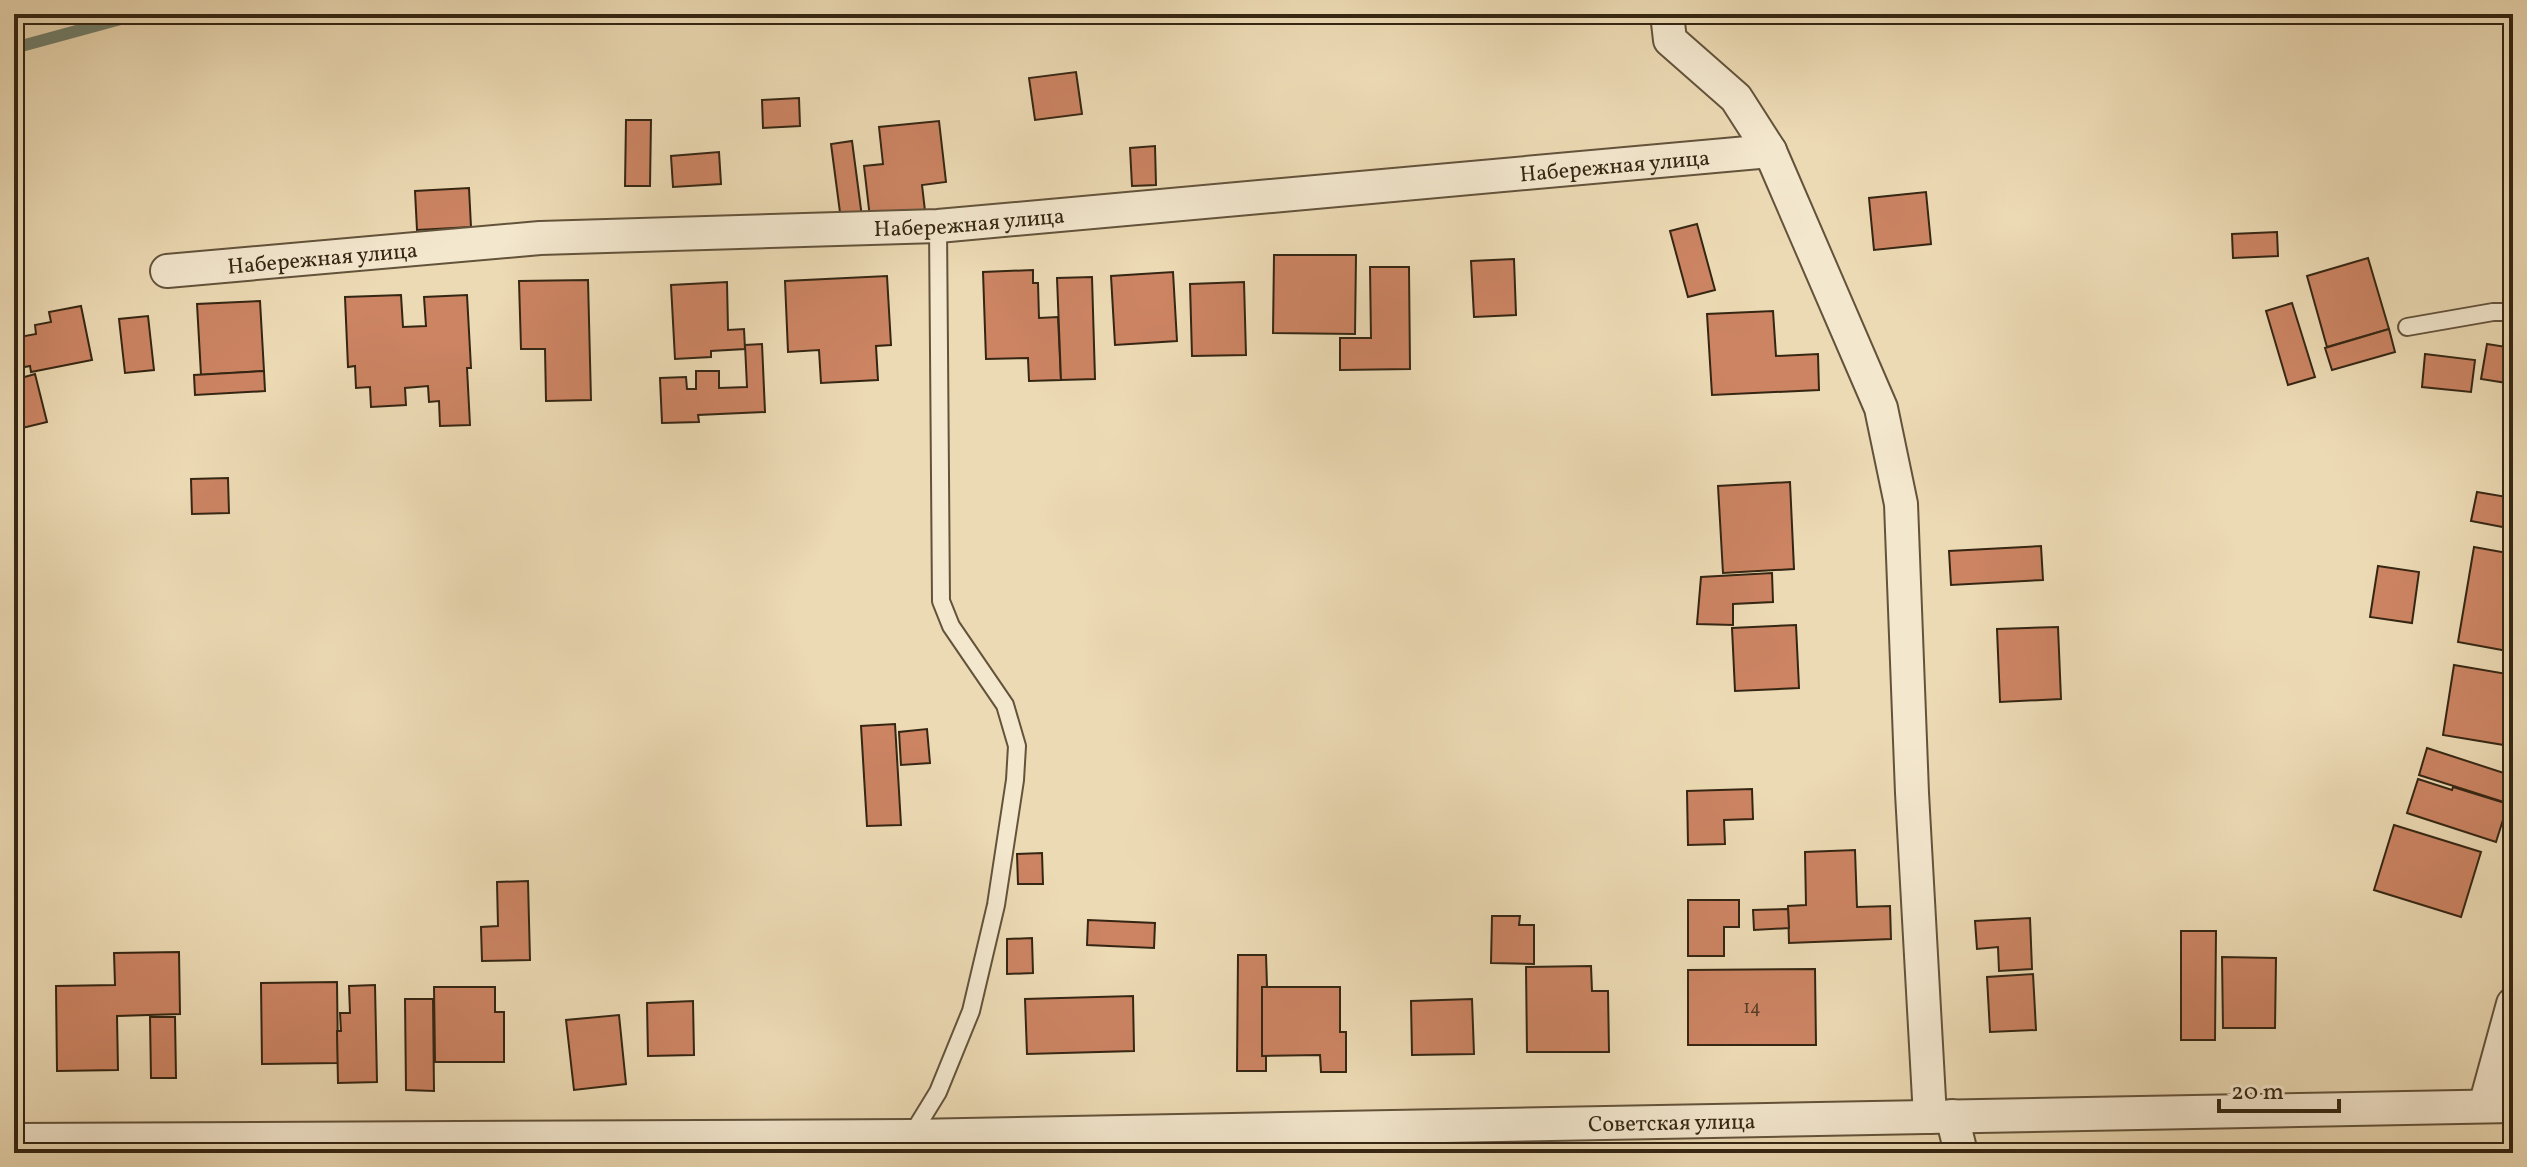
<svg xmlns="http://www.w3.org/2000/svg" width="2527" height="1167" viewBox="0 0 2527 1167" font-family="Vollkorn,serif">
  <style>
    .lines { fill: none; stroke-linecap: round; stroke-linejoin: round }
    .stream { stroke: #717f6d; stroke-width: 12 }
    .building { fill: #cc8463; stroke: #352613; stroke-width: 2 }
    .service-casing { stroke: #63533b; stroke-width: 20 }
    .minor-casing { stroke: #63533b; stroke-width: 36 }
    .service { stroke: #f3e7ce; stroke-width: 16 }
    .minor { stroke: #f3e7ce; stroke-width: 32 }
    .labels { text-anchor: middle; stroke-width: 6; stroke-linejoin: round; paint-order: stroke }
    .number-label { font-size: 18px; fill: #5b3e27 }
    .street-label { font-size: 22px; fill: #352613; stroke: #f3e7ce }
  </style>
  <rect width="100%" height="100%" fill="#ecdab4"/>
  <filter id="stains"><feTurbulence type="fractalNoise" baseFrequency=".0025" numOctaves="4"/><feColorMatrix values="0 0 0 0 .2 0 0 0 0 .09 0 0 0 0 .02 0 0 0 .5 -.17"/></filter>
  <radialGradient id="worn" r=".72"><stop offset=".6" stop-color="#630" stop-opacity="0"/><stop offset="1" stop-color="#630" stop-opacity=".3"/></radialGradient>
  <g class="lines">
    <!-- stream -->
    <path class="stream" d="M14 48 139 14"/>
  </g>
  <!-- building -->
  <g class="building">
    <path d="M1076 72 1082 114 1035 120 1029 78Z"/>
    <path d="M799 98 800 126 763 128 762 100Z"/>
    <path d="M626 120H651L650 186H625Z"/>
    <path d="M939 121 946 182 922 185 925 211 870 218 864 166 883 164 879 127Z"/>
    <path d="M852 141 862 217 841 220 831 144Z"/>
    <path d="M1155 146 1156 185 1132 186 1130 148Z"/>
    <path d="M719 152 721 184 673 187 671 156Z"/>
    <path d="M469 188 471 227 417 230 415 191Z"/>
    <path d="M1926 192 1931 244 1874 250 1869 198Z"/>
    <path d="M1697 224 1715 290 1688 297 1670 231Z"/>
    <path d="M2277 232 2278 256 2233 258 2232 234Z"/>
    <path d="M1274 255H1356L1355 334 1273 333Z"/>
    <path d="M2368 258 2389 329 2327 347 2307 276Z"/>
    <path d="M1514 259 1516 315 1474 317 1471 261Z"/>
    <path d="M1370 267H1409L1410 369 1340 370V338H1371Z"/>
    <path d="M1033 270V283H1038L1039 318 1058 317 1061 380 1029 381 1028 358 986 359 983 272Z"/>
    <path d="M1173 272 1177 341 1115 345 1111 276Z"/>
    <path d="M887 276 891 345 876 346 878 380 821 383 819 350 788 352 785 281Z"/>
    <path d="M1092 277 1095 379 1061 380 1057 278Z"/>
    <path d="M588 280 591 400 546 401 545 349H521L519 281Z"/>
    <path d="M727 282 728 330 744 329 745 349 711 351V357L675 359 671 285Z"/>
    <path d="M1244 282 1246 355 1192 356 1190 284Z"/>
    <path d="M401 295 403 327 426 326 424 297 467 295 471 368H467L470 425 440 426 439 401 429 402 428 386 405 388 406 405 371 407 370 387 356 388 355 366 348 367 345 297Z"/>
    <path d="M260 301 264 371 201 375 197 304Z"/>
    <path d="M2292 303 2315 377 2288 385 2266 311Z"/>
    <path d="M81 306 92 360 31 372 30 366 14 369V338L36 334 35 325 51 322 49 312Z"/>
    <path d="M1773 311 1776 356 1818 354 1819 390 1712 395 1707 314Z"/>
    <path d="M148 316 154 370 125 373 119 319Z"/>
    <path d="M2389 329 2395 352 2332 370 2325 348Z"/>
    <path d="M762 344 765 412 698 415 699 422 662 423 660 378 686 377 687 389H696V371H719V388L747 387 745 345Z"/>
    <path d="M2487 344 2513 348V384L2481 379Z"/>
    <path d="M2425 354 2475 360 2471 392 2422 387Z"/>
    <path d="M264 371 265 391 195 395 194 375Z"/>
    <path d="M35 374 47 422 14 430V380Z"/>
    <path d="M228 478 229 513 192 514 191 479Z"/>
    <path d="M1790 482 1794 569 1723 573 1718 486Z"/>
    <path d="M2477 492 2513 498V529L2471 521Z"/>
    <path d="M2041 546 2043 580 1951 585 1949 551Z"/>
    <path d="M2474 547 2513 554V652L2458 642Z"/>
    <path d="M2378 566 2419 572 2412 623 2370 617Z"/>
    <path d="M1772 573 1773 602 1733 604V625L1697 624 1701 577Z"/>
    <path d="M1796 625 1799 688 1735 691 1732 628Z"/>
    <path d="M2058 627 2061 699 2000 702 1997 629Z"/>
    <path d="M2454 665 2513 675V726L2510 746 2443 735Z"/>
    <path d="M895 724 901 825 867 826 861 726Z"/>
    <path d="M927 729 930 763 901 765 899 732Z"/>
    <path d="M2427 748 2513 776V805L2419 775Z"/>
    <path d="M2418 779 2452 790 2453 787 2508 804 2496 842 2407 813Z"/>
    <path d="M1752 789 1753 819 1724 820 1725 844 1688 845 1687 791Z"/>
    <path d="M2394 825 2481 852 2461 917 2374 890Z"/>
    <path d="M1855 850 1857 907 1890 906 1891 939 1789 943 1788 906 1806 905 1805 852Z"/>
    <path d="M1042 853 1043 884H1018L1017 854Z"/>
    <path d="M528 881 530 960 482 961 481 927 498 926 497 882Z"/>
    <path d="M1688 900H1739V927H1724V956H1688Z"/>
    <path d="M1788 909 1789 928 1754 930 1753 910Z"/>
    <path d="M1492 916H1520L1519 925H1534V964L1491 963Z"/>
    <path d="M2030 918 2032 969 1999 971 1998 947 1977 949 1975 921Z"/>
    <path d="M1088 920 1155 923 1154 948 1087 945Z"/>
    <path d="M2181 931H2216L2215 1040H2181Z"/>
    <path d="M1032 938 1033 973 1007 974V939Z"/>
    <path d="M179 952 180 1014 117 1016 118 1070 57 1071 56 986 115 985 114 953Z"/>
    <path d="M1238 955H1266L1267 987H1262V1056H1266V1071H1237Z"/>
    <path d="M2222 957 2276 958 2275 1028H2223Z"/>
    <path d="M1591 966 1592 991H1608L1609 1052H1527L1526 967Z"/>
    <path d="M1815 969 1816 1045H1688V970Z"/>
    <path d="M2033 974 2036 1030 1990 1032 1987 977Z"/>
    <path d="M337 982 338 1063 262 1064 261 983Z"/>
    <path d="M375 985 377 1082 338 1083 337 1031H341L340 1013H350L349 986Z"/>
    <path d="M434 987H495V1012H504V1062H435Z"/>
    <path d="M1262 987H1340V1032H1346V1072H1321L1320 1055 1262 1056Z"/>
    <path d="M1133 996 1134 1051 1027 1054 1025 999Z"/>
    <path d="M405 999H433L434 1091 406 1090Z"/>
    <path d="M1472 999 1474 1054 1412 1055 1411 1001Z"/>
    <path d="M693 1001 694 1055 648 1056 647 1003Z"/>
    <path d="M619 1015 626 1084 574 1090 566 1020Z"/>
    <path d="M150 1017H175L176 1078H151Z"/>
  </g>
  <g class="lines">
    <defs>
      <g id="service">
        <path d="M2407 327 2493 312H2513"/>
        <path d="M911 1153V1136L938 1092 971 1011 996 905 1015 780 1017 746 1005 705 951 626 941 601 938 226"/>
      </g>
      <g id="minor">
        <path d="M1667 14 1670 40 1736 98 1770 151 1881 408 1901 504 1912 793 1930 1117"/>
        <path id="s1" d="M167 271 540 238 938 226 1770 151"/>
        <path d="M2485 1106 2513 1004"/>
        <path d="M1952 1116 1961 1153"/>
        <path id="s2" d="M14 1140 911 1136 2513 1106"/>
      </g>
    </defs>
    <!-- service casing -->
    <use href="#service" class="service-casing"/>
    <!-- minor casing -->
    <use href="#minor" class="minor-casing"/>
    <!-- service -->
    <use href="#service" class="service"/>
    <!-- minor -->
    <use href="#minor" class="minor"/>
  </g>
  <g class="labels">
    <!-- number labels -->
    <g class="number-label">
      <text x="1752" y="1013">14</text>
    </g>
    <!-- street labels -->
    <g class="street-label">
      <text dy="8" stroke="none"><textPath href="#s1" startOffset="1452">Набережная улица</textPath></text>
      <text dy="8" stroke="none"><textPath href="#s1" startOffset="804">Набережная улица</textPath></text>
      <text dy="8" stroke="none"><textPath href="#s1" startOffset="156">Набережная улица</textPath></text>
      <text dy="8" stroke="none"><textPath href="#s2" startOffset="1658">Советская улица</textPath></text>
    </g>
  </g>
  <!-- margin -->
  <rect width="2527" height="1167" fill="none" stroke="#ecdab4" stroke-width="48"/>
  <rect x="16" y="16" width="2495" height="1135" fill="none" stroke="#352613" stroke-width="4"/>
  <rect x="24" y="24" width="2479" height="1119" fill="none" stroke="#352613" stroke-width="2"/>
  <!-- scale -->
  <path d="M2219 1099v12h120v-12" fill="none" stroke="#352613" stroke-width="4"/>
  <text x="2231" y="1099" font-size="24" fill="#352613" stroke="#f3e7ce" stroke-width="6" paint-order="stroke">20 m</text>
  <rect width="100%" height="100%" filter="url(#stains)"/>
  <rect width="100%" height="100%" fill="url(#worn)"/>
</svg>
